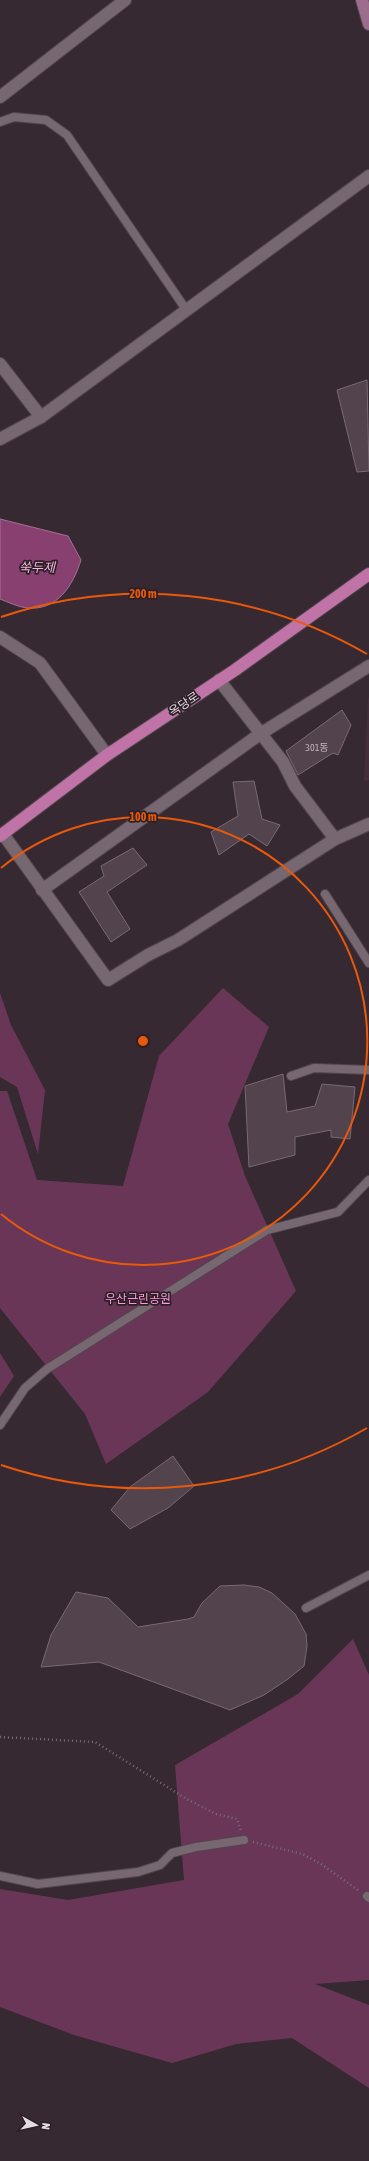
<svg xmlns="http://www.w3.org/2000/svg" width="369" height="2161" viewBox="0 0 369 2161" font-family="'Asap Condensed','Noto Sans KR',sans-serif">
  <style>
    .built { fill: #432f3b }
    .green { fill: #6a3658 }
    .water { fill: #884070; stroke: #a46f92 }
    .building { fill: #52434c; stroke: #796973 }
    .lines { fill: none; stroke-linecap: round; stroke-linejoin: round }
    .lane-casing { stroke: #52464d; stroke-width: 10 }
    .street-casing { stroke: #52464d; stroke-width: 14 }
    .secondary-casing { stroke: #52464d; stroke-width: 14 }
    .primary-casing { stroke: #52464d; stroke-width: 14 }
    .path { stroke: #796d74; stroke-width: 2.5; stroke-dasharray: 1 3; stroke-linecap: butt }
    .lane { stroke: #776771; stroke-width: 8 }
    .street { stroke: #776771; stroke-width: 12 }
    .secondary { stroke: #9c6d8c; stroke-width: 12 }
    .primary { stroke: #c073a6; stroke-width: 12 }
    .ring { fill: none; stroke: #e8590c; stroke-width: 2 }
    .labels { text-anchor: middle; stroke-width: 3.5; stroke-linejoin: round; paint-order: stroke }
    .number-label { font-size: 10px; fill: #c0b6bc }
    .street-label { font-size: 12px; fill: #e5dce2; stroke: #2c1f27 }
    .park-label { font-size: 12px; fill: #ff98db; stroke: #2c1f27 }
    .water-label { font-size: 13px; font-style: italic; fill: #f4b5dc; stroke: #2c1f27 }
    .centre { fill: #e8590c; stroke: #2c1f27; stroke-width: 2 }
    .ring-label { font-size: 12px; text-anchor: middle; font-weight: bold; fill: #e8590c; stroke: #2c1f27; stroke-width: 3.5; stroke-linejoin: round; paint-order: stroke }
  </style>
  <rect width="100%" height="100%" fill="#372931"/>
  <!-- built -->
  <path class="built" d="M369 697V780L364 781 368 699Z"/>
  <!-- green -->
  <g class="green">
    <path d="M223 988 269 1027 228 1124 245 1176 296 1291 208 1392 106 1464 85 1414 0 1308V1091H7L37 1180 123 1186 159 1056Z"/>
    <path d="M0 993 11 1025 45 1090 38 1154 17 1087 0 1077Z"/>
    <path d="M0 1353 14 1376 0 1397Z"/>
    <path d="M353 1639 369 1675V1980L315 1984 369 2005V2088L292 2038 236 2044 172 2063 74 2035 0 2007V1889L68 1900 184 1880 175 1765 298 1694Z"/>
  </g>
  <!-- water -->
  <path class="water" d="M0 519 68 536 81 560C73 585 58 611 27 608 18 607 8 602 0 599Z"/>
  <!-- building -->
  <g class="building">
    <path d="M367 380 369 471 357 472 337 390Z"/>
    <path d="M342 710 351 725 338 755 333 753 298 775 286 751Z"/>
    <path d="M254 781 262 819 280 825 267 846 249 834 219 855 211 832 238 816 233 782Z"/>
    <path d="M133 848 147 865 107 892 130 929 111 942 79 892 104 876 101 866Z"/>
    <path d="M283 1074 287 1112 315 1106 322 1084 355 1087 350 1139 331 1137V1130L295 1137V1155L249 1167 245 1086Z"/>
    <path d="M173 1456 194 1486 168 1508 130 1529 111 1510 130 1487Z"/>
    <path d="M244 1585 259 1587 272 1593 295 1614 306 1634 307 1646 304 1666 288 1679 264 1695 230 1710 99 1662 41 1667 51 1635 76 1592 108 1598 138 1627 188 1619 194 1617 202 1603 220 1586Z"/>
  </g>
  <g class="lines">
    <defs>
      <g id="lane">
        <path d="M0 122 14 117 46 120 67 135 187 311"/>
        <path d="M325 894 369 963"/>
        <path d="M291 1076 314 1068 369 1070"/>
        <path d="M0 1425 25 1388 47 1369 267 1230 338 1212 369 1180"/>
        <path d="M306 1608 369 1575"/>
        <path d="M0 1876 38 1884 138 1872 160 1865 172 1853 196 1847 244 1840"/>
        <path d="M367 1896 369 1898"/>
      </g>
      <g id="street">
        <path d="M0 97 125 0"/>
        <path d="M0 364 41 417"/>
        <path d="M0 439 41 417 369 176"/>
        <path d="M0 637 40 663 107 755"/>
        <path d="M219 680 283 762 295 786 335 839"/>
        <path d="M3 834 108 980 148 955 178 940 335 839 369 824"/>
        <path d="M42 890 260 734 369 666"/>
      </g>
      <path id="secondary" d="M362 0 369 24"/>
      <path id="primary" d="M0 836 107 755 235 670 369 574"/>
    </defs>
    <!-- lane casing -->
    <use href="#lane" class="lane-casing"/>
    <!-- street casing -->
    <use href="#street" class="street-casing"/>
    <!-- secondary casing -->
    <use href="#secondary" class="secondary-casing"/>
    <!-- primary casing -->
    <use href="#primary" class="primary-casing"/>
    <!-- path -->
    <g class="path">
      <path d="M0 1737 95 1742 185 1798 216 1814 237 1819 241 1831"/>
      <path d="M253 1842 302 1854 321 1864 358 1890"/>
    </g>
    <!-- lane -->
    <use href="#lane" class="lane"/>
    <!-- street -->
    <use href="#street" class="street"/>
    <!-- secondary -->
    <use href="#secondary" class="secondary"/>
    <!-- primary -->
    <use href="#primary" class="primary"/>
  </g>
  <!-- distance rings -->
  <g class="ring">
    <path d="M1 868A224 224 0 1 1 1 1214"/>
    <path d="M367 1428A447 447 0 0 1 1 1465M1 617A447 447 0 0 1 367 654"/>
  </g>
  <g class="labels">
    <!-- number labels -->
    <g class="number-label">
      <text x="317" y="751">301동</text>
    </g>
    <!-- street labels -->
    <g class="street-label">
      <text transform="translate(184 704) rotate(-34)" y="4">옥당로</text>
    </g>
    <!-- park labels -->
    <g class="park-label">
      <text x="138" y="1303">우산근린공원</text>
    </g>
    <!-- water labels -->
    <g class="water-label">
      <text x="37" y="572">쑥두제</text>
    </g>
  </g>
  <circle cx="143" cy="1041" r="6" class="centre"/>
  <g class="ring-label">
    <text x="143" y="598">200 m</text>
    <text x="143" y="821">100 m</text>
  </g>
  <!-- north arrow -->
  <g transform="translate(36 2125) rotate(98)" stroke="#2c1f27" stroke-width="3" paint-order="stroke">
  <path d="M0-3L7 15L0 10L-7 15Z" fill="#e5dce2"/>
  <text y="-6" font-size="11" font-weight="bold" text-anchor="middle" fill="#e5dce2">N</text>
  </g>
</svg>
